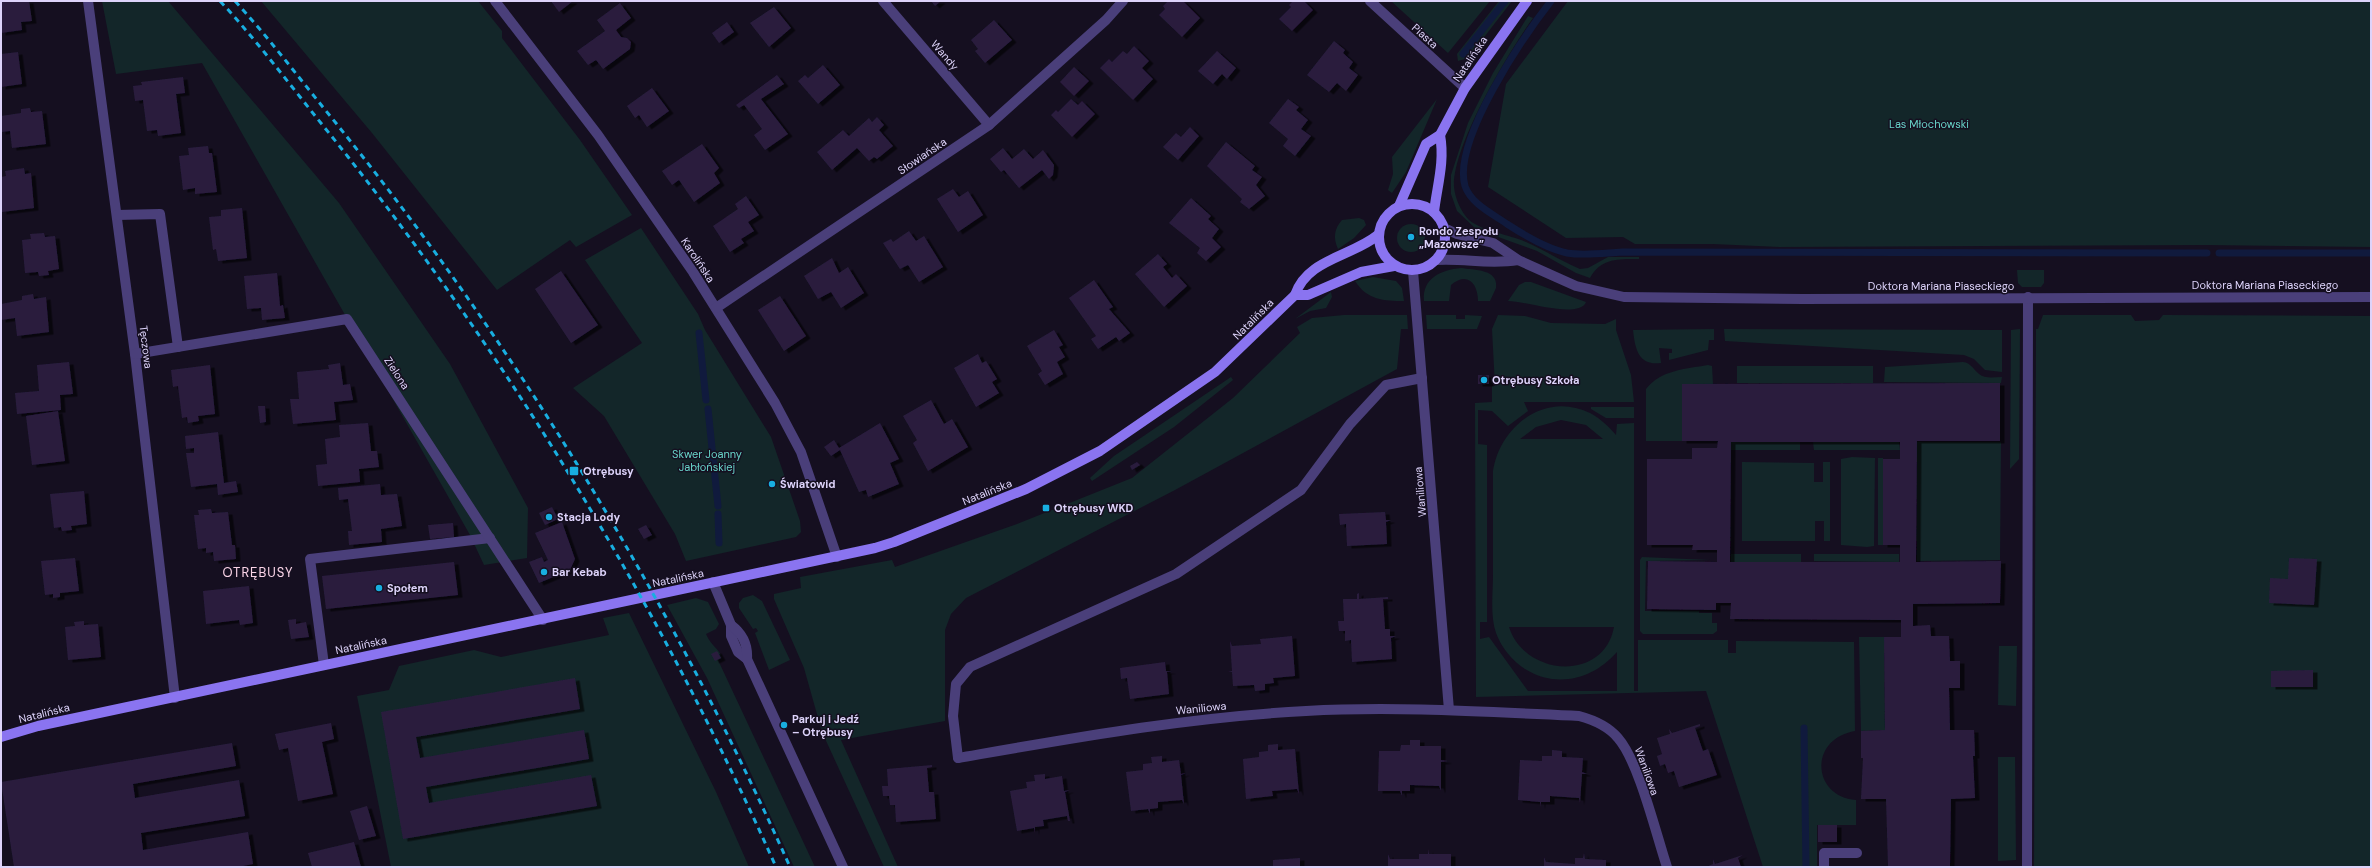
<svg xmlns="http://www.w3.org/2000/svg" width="2372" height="868" viewBox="0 0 2372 868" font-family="'DM Sans',sans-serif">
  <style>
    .green { fill: #132629; fill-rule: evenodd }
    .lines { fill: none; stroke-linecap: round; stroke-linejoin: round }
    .stream { stroke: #101a3d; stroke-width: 7 }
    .building { fill: #291d3e; fill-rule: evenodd; filter: url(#shadow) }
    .service { stroke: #4a3f7a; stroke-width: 10 }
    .minor { stroke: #4a3f7a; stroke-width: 10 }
    .secondary { stroke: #8a74f0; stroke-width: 10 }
    .rail { stroke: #18aee0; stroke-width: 3; stroke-dasharray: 6 5; stroke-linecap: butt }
    .poi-dot { fill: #18aee0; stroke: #150f20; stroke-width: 1.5 }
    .labels { text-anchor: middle; stroke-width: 3; stroke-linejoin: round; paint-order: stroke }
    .street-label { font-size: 11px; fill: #ddd3fa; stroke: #150f20 }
    .park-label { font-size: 11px; fill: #67d2c8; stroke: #150f20 }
    .poi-label { font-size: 11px; font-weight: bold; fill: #ddd3fa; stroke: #150f20; text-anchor: start }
    .quarter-label { font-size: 13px; letter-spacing: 1px; fill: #fad4e7; stroke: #150f20 }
  </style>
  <defs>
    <filter id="shadow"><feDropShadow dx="4.5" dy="2.5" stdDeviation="0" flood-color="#0009"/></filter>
  </defs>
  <rect width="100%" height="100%" fill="#150f20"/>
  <!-- green -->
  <g class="green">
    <path d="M102 1H168L339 203 450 364 528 508 527 558 484 565 470 535 202 63 116 74Z"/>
    <path d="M261 1H478L502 31V38L580 140 632 215 576 247 570 240 497 290 372 133Z"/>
    <path d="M1391 1H1490L1448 53Z"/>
    <path d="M1499 1H1512L1468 58 1458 61 1457 54Z"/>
    <path d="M1568 1H2371V247L2206 245 1780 247 1713 244H1635L1623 237 1566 238 1488 187 1506 84Z"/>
    <path d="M1528 16 1533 18C1508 53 1452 146 1454 187 1455 198 1461 212 1469 220 1484 232 1508 234 1526 242 1544 250 1561 261 1580 269L1588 268 1608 257H1639V259C1618 259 1601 258 1590 278L1576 273 1537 251 1476 229 1457 211 1451 194V175L1468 123 1493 73Z"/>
    <path d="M1437 99 1406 172 1392 193 1388 190 1393 174 1392 157Z"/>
    <path d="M1359 218 1364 220 1366 225 1354 238 1338 249C1333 238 1334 229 1342 220Z"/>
    <circle cx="1411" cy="238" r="14"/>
    <path d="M641 228 698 314 705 330 771 437 800 521 801 532 796 537 686 561 675 534 604 416 573 388 642 343 585 260Z"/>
    <path d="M1461 268C1474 270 1499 269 1496 288L1490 301H1478C1478 283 1467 271 1451 285L1449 301H1424C1422 278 1441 270 1461 268Z"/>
    <path d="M2017 270H2044V283L2041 287H2022L2018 283Z"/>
    <path d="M1373 277 1396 281 1402 288 1404 301C1384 301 1367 300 1355 281Z"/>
    <path d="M1525 282H1531L1586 302 1585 304C1574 318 1526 301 1508 301L1519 285Z"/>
    <path d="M1331 292 1332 297 1326 308 1310 311 1295 319Z"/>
    <path d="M1344 315H1407L1408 329H1401L1397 369 1175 490 966 598 951 614 945 630V721L841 740 898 867H884L822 732 804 668 774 599V594L801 588 800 577 892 560 895 567 1017 524 1132 478 1233 398 1300 333 1297 327 1312 318Z"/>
    <path d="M1426 315H1456V319H1465V315L1482 316 1477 329H1427Z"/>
    <path d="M1498 315 1525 316 1551 323 1605 324 1616 319V330L1631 375 1634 402H1524L1528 411 1508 426 1492 411 1478 410V444L1487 445V622H1480V639L1489 637 1528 691H1617V652C1600 671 1578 682 1552 679 1527 676 1505 657 1496 633 1490 615 1493 594 1493 575 1493 541 1493 506 1493 471 1500 426 1545 391 1590 413 1601 419 1609 427 1616 435L1617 424 1634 423V691H1638V640H1728V653H1736V641L1854 642 1855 731C1808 739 1812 797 1856 800V825H1817V867H1763L1706 691 1476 697 1475 403 1492 402V386H1495L1492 329ZM1561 420 1586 425 1603 439H1520L1536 427ZM1509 627H1614C1604 682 1525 677 1509 627Z"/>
    <path d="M2043 315H2131L2135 321 2159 320 2163 315 2371 316V867H2034L2036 329H2038Z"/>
    <path d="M1714 329V340H1709L1708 350 1669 360V353H1672V349L1659 348 1661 363C1638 366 1635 348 1633 330Z"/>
    <path d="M1724 329 2002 330V372L1985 370 1974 359 1964 355 1725 341Z"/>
    <path d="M2020 329 2019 459 2010 469 2011 330Z"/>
    <path d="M1963 362C1971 363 1973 369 1979 374 1985 379 1994 377 2002 377L2001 383 1884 382 1885 367Z"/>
    <path d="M1708 365 1712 366 1713 384H1682V441H1646V389C1661 370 1685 369 1708 365Z"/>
    <rect x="1737" y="366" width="136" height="17"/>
    <path d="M1231 377 1233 380 1174 427 1092 481 1090 478 1114 456Z"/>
    <path d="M1591 407H1634V418H1606L1591 409Z"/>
    <rect x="1731" y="442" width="69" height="8"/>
    <path d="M1813 442H1899L1900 450H1814Z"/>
    <path d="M1917 442H2001L2000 560 1917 561Z"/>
    <path d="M1852 457 1875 458 1874 546 1867 547 1841 545V459Z"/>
    <rect x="1878" y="458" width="5" height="87"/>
    <path d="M1742 462 1814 463V482H1823V462H1830V541H1824V521H1815V541H1742Z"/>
    <rect x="1731" y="554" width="70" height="8"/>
    <path d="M1814 554H1899V562L1814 561Z"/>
    <path d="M1642 557 1710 560 1646 561 1645 611H1699V613H1712V623H1717V631L1713 634H1643L1640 631V560Z"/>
    <path d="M753 595 762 601 790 660 769 670 755 633 758 631 756 628 753 629 739 608V603L743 598Z"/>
    <path d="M696 598 708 602 719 624 716 629 706 634C711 646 718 647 722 658L718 660 815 867H794L707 678 667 605Z"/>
    <path d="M629 613 716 792 749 867H391L357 696 389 690 399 666 474 650 501 657 609 635 603 618Z"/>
    <path d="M1859 637H1884L1885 730 1861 731Z"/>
    <path d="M1999 646H2017L2016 706 1998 705Z"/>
    <path d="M1998 757H2015L2016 860 1998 861Z"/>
  </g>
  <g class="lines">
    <!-- stream -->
    <g class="stream">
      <path d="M1551 1C1523 37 1452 141 1465 186 1471 204 1493 214 1507 224 1524 235 1548 249 1567 253 1585 256 1604 253 1622 252L2207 253"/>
      <path d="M1463 54 1505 1"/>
      <path d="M2219 253H2371"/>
      <path d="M699 333 706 400"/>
      <path d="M708 409 718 506"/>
      <path d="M718 514 719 543"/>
      <path d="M1804 728 1806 867"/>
    </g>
  </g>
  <!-- building -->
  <g class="building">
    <path d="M1 1H29L32 21 21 22 22 30 1 33Z"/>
    <path d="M551 1H573L559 12Z"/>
    <path d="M931 1H941L935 6Z"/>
    <path d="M1168 1H1183L1200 18 1182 37 1159 15 1165 9 1163 6Z"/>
    <path d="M1293 1H1304L1313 10 1292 31 1279 19 1291 7 1289 5Z"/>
    <path d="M620 3 631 18 616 30 621 37 627 38 631 42 630 49 603 69 596 60 588 65 577 51 605 31 597 20Z"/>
    <path d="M774 7 791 28 769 47 750 23Z"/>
    <path d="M994 20 1012 40 985 63 975 51 978 49 971 40Z"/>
    <path d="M727 22 734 32 719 43 712 33Z"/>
    <path d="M1334 41 1345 50 1343 53 1353 62 1349 68 1358 75 1346 91 1337 83 1329 92 1307 75Z"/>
    <path d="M1134 46 1149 61 1142 68 1153 79 1133 100 1100 68 1109 59 1112 62 1123 51 1127 54Z"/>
    <path d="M1217 51 1236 68 1227 79 1222 74 1213 84 1198 71Z"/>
    <path d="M18 52 22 84 1 87V54Z"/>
    <path d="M823 65 840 85 818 104 798 81 805 75 808 78Z"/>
    <path d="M1074 67 1089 81 1074 96 1060 82Z"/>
    <path d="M777 75 784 84 761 99 788 134 765 150 754 135 762 129 744 105 739 108 736 105Z"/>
    <path d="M183 77 185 93 176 94 181 133 158 136 157 130 147 131 143 100 135 101 133 86 142 85 141 82Z"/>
    <path d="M652 88 669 111 647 127 639 115 635 118 627 106Z"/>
    <path d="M1071 99 1078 105 1082 101 1095 114 1072 137 1051 115 1056 110 1058 112Z"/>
    <path d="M1288 99 1299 107 1296 110 1308 120 1301 129 1311 136 1295 156 1283 146 1288 139 1269 123Z"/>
    <path d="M30 108 31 112 42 111 46 144 12 148 10 131 1 132V116L21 113V109Z"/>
    <path d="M877 117 884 125 879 130 893 146 877 159 874 157 869 161 857 148 832 170 817 152 843 130 849 136 869 118 872 122Z"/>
    <path d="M1190 127 1199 136 1178 160 1163 147 1176 133 1181 137Z"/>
    <path d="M1226 142 1255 166 1252 170 1262 177 1256 185 1265 196 1249 209 1240 202 1242 199 1207 166Z"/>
    <path d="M702 144 719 168 714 173 720 183 694 202 679 180 672 185 662 171Z"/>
    <path d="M208 146 209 153H212L217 192 195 194V188L183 190 179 156 189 155 188 148Z"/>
    <path d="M1003 148 1012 159 1024 149 1033 159 1043 150 1054 165 1053 175 1049 179 1042 170 1019 188 1004 170 1001 172 990 159Z"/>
    <path d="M24 168 25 174 31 173 34 208 2 212 1 177 6 176 5 171Z"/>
    <path d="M953 189 959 197 968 191 983 215 958 232 937 199Z"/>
    <path d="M746 196 759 215 748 222 754 231 741 239 744 243 730 252 713 226 738 209 735 204Z"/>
    <path d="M1191 198 1211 216 1208 219 1219 229 1212 238 1221 247 1206 261 1197 253 1200 248 1169 223Z"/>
    <path d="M242 208 247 258 218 261 216 249 213 250 209 217 221 216V210Z"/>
    <path d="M909 231 916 241 924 236 943 267 919 282 908 265 900 269 883 243 891 239 893 242Z"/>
    <path d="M44 233 45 237 55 236 59 269 48 271 49 275 39 276 38 272 25 273 22 240 31 239 30 234Z"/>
    <path d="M1158 254 1167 264 1163 267 1172 278 1176 274 1187 286 1164 307 1135 274Z"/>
    <path d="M832 258 839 273 848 267 864 293 841 308 831 292 818 299 804 276Z"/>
    <path d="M561 271 598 325 571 343 535 289Z"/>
    <path d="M277 273 280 306 283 305 285 318 262 320 261 308 247 309 244 276Z"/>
    <path d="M1094 280 1113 307 1109 309 1130 333 1119 341 1116 337 1098 349 1091 339 1096 336 1069 298Z"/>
    <path d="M33 294 34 299 46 297 49 332 17 336 15 318 1 320V304L22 300V296Z"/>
    <path d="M780 296 806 336 784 351 758 310Z"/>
    <path d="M1054 330 1063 345 1059 347 1065 357 1057 362 1063 374 1045 385 1038 374 1042 371 1027 346Z"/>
    <path d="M978 354 982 363 986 361 997 379 992 382 999 393 976 407 954 368Z"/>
    <path d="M69 362 73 394 60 395 61 410 17 414 15 393 39 391 37 365Z"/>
    <path d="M340 363 343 385 350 384 353 400 334 402 336 420 293 424 290 399H299L297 372 329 369 328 365Z"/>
    <path d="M210 365 215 414 198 416 199 421 188 423 187 417 182 418 178 386 173 387 171 370Z"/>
    <rect x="1478" y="375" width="11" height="9"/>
    <path d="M2000 383V441H1917L1916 562 2001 561 2000 603 1913 604V626L1930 625 1931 636H1949L1950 661H1960V688H1949L1950 730H1974L1975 756H1973L1975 798 1951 799 1950 866H1888L1886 799H1861L1863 758H1861V731L1885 730 1884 637H1901V620L1730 619 1731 603H1716V610L1647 609 1648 561 1717 562V550H1692L1693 545H1647V459H1692V448H1717L1718 441H1682V384ZM1731 442H1900V459H1883V545H1900V562H1730Z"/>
    <path d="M931 400 944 424 952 419 968 447 928 471 913 443 917 440 903 416Z"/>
    <path d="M258 406H265L266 422 260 423Z"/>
    <path d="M58 411 65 461 32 465 26 416Z"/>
    <path d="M368 423 371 451H377L379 467 359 469 360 482 318 486 316 465 327 464 325 439 340 437 339 425Z"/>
    <path d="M880 423 899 459 890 463 899 484 868 497 866 490 859 492 840 450 831 456 824 447 834 440 839 448Z"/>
    <path d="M218 432 224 483 236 481 238 492 218 495 217 484 191 487 186 453H194V448L186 449 185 436Z"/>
    <path d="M1137 462 1140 465 1132 470 1130 466Z"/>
    <path d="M380 484 381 495 397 494 402 526 381 529 382 542 349 545 348 531H352L348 499 339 500 338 488Z"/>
    <path d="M84 491 87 524 71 526 72 530 62 531 61 527 54 528 50 494Z"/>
    <path d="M552 507 558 519 545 525 539 513Z"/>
    <path d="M211 509 212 513 228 512 232 545H235L236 559 214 561 213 552 206 553V548L198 549 194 515H199L198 510Z"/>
    <path d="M1385 512 1386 520H1391L1386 522 1387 544 1347 546 1346 524 1340 525 1339 514Z"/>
    <path d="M562 522 575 559 570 570 539 583 529 562 542 557 544 562 548 560 535 533Z"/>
    <path d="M453 523 454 537 430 539 428 525Z"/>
    <path d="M646 525 652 535 644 539 638 529Z"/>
    <path d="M75 558 79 591 60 593V597L53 598V594L45 595 41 561Z"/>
    <path d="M2289 558 2317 559 2314 605 2269 603 2270 578 2288 579Z"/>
    <path d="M454 562 458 595 326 609 322 576Z"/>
    <path d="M249 586 253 623 240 625 239 620 206 624 203 591Z"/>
    <path d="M1359 593V599L1388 597V599H1383L1385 629H1390V636H1396L1391 638 1392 659 1352 662 1351 640 1345 641V631H1339L1338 621H1344L1343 599H1357V594Z"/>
    <path d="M296 619V624L306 622 309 637 291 639 288 620Z"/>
    <path d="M84 621V625L98 624 101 657 68 660 65 627 75 626 74 622Z"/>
    <path d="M1292 636 1295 676 1273 678 1274 683 1265 684V690L1255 691 1254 685 1233 686 1232 672 1228 671H1232L1230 641 1232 646 1261 644 1260 639Z"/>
    <path d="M717 651 721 658 715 661 711 654Z"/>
    <path d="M1165 662 1166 671 1172 672H1167L1169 694 1130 699 1127 678 1121 679 1120 668Z"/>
    <path d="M2313 670V687H2271V671Z"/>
    <path d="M575 678 580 709 416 737 420 758 584 730 589 759 426 787 429 803 591 775 597 806 403 839 381 712Z"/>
    <path d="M331 723 334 739 322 742 333 794 298 801 288 748 279 750 275 734Z"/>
    <path d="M1700 724V726L1695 728 1703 751 1708 749 1717 775 1679 787 1674 771 1668 773 1665 764 1660 766 1657 756 1662 754 1657 738 1670 734 1669 729 1672 733Z"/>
    <path d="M1410 740H1420V746H1441V760L1448 761 1441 762V791L1439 786 1410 785V791H1402V796L1400 791H1378L1379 751H1400L1401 745H1410Z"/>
    <path d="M232 743 236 766 133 784 135 798 239 780 245 816 141 833 143 850 248 832 253 864 238 867H14L1 782Z"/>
    <path d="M1278 744V750L1295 749 1299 794 1297 789 1272 791 1273 796 1246 799 1243 759 1259 757V752L1268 751V745Z"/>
    <path d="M1552 750 1562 751V757L1583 758 1582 772 1587 774H1582L1580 803 1579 798 1550 796V802H1541V807L1540 802 1518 800 1520 760 1542 761V756H1552Z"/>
    <path d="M1162 756V762L1179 760 1181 774 1186 773 1181 775 1184 804 1182 800 1158 802V808L1150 809V814L1148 809 1131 811 1126 772 1143 770V764L1152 763 1151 757Z"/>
    <path d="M932 765V767L927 768 929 792H934L936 819 896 822 895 805H890L889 796H883L882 786H888L887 769Z"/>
    <path d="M1045 774V779L1062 776 1064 791 1070 790 1065 792 1070 821H1068L1067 816 1043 820 1044 826 1035 827V833L1034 828 1017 831 1010 791 1027 788 1026 782 1035 781 1034 775Z"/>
    <path d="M367 806 376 836 359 840 350 811Z"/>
    <rect x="1818" y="825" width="19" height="17"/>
    <path d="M354 842 361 867H312L308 853Z"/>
    <path d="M1428 849 1429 854H1451V867H1388V854L1390 859H1419V854H1428Z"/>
    <path d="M1584 853 1585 859 1606 860V867H1544V857L1546 862 1575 864V858H1583Z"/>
    <path d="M1743 855 1738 858 1741 867H1706L1713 864V859L1715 864Z"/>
    <path d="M1300 858V867H1273V860Z"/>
  </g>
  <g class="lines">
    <!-- service -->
    <g class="service">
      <path d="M713 582 731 625V636L738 652 747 659"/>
      <path d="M731 625C743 634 748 644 747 659L843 867"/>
      <path d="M324 665 310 559 490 538"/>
      <path d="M958 758 953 716 956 684 970 667 1176 574 1301 490 1350 424 1386 385 1422 378"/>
      <path d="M1824 867V853H1857"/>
      <path d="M2027 867 2028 297"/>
    </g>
    <!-- minor -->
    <g class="minor">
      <path d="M88 1 135 354 175 698"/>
      <path d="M495 1 598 135 693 272 775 403 801 452 837 557"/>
      <path d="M883 1 989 125"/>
      <path d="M1370 1 1465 88"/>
      <path d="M117 215 160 214 178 347"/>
      <path d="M1444 228 1457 234 1493 243 1518 260 1576 286 1624 297 1803 299 2371 297"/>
      <path d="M1436 260C1465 258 1489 265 1518 260"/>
      <path d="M1413 271 1449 710"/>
      <path d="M716 308 989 125 1106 20 1123 1"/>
      <path d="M135 354 347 319 543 620"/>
      <path d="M958 758C1073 738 1188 717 1306 711 1397 706 1488 712 1579 716 1594 720 1608 726 1618 738 1639 762 1656 834 1667 867"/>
    </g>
    <!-- secondary -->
    <g class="secondary">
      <circle cx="1412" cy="237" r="33"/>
      <path d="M1399 206 1426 144 1440 135 1465 88 1527 1"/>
      <path d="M1434 212C1437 186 1445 162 1440 135"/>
      <path d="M1295 295H1308L1361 272 1394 266"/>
      <path d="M1 737 38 726 875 548 894 542 1026 489 1100 451 1215 372 1295 295C1307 259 1351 257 1378 235"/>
    </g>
    <!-- rail -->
    <g class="rail">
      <path d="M220 1C259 43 293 89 329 133 509 357 659 605 776 867"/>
      <path d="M235 1C269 38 299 78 331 117 516 345 670 599 790 867"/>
    </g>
  </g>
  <!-- markers -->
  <g class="poi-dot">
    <circle cx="1411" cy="237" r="4"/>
    <circle cx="1484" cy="380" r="4"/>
    <rect x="569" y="466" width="10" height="10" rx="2"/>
    <circle cx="772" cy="484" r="4"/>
    <rect x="1042" y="504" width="8" height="8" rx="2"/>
    <circle cx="549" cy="517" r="4"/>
    <circle cx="544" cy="572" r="4"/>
    <circle cx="379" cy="588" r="4"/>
    <circle cx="784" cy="725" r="4"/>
  </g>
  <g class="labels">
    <!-- street labels -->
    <g class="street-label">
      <text transform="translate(1425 36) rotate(42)" y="4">Piasta</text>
      <text transform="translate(945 55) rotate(49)" y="4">Wandy</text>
      <text transform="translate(1470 59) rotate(-56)" y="4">Natalińska</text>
      <text transform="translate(922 156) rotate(-34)" y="4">Słowiańska</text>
      <text transform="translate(698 260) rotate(56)" y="4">Karolińska</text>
      <text x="2265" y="289">Doktora Mariana Piaseckiego</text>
      <text x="1941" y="290">Doktora Mariana Piaseckiego</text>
      <text transform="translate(1253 319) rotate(-45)" y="4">Natalińska</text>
      <text transform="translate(146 347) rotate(83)" y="4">Tęczowa</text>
      <text transform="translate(397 373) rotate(57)" y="4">Zielona</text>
      <text transform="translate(987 492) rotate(-22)" y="4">Natalińska</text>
      <text transform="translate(1420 492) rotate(-95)" y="4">Waniliowa</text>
      <text transform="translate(678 578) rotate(-12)" y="4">Natalińska</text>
      <text transform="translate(361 645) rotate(-12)" y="4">Natalińska</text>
      <text transform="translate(1201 708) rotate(-6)" y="4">Waniliowa</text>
      <text transform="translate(44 713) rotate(-14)" y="4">Natalińska</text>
      <text transform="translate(1647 771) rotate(70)" y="4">Waniliowa</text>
    </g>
    <!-- park labels -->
    <g class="park-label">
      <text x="1929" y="128">Las Młochowski</text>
      <text x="707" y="458">Skwer Joanny<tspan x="707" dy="13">Jabłońskiej</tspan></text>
    </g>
    <!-- poi labels -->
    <g class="poi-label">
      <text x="1419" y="235">Rondo Zespołu<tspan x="1419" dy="13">„Mazowsze”</tspan></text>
      <text x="1492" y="384">Otrębusy Szkoła</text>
      <text x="583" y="475">Otrębusy</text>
      <text x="780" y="488">Światowid</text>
      <text x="1054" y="512">Otrębusy WKD</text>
      <text x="557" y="521">Stacja Lody</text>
      <text x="552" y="576">Bar Kebab</text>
      <text x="387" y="592">Społem</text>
      <text x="792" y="723">Parkuj i Jedź<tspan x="792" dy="13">– Otrębusy</tspan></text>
    </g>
    <!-- quarter labels -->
    <g class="quarter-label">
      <text x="258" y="577">OTRĘBUSY</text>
    </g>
  </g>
  <!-- border -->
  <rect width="2372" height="868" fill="none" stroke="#ddd3fa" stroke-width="4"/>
</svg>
